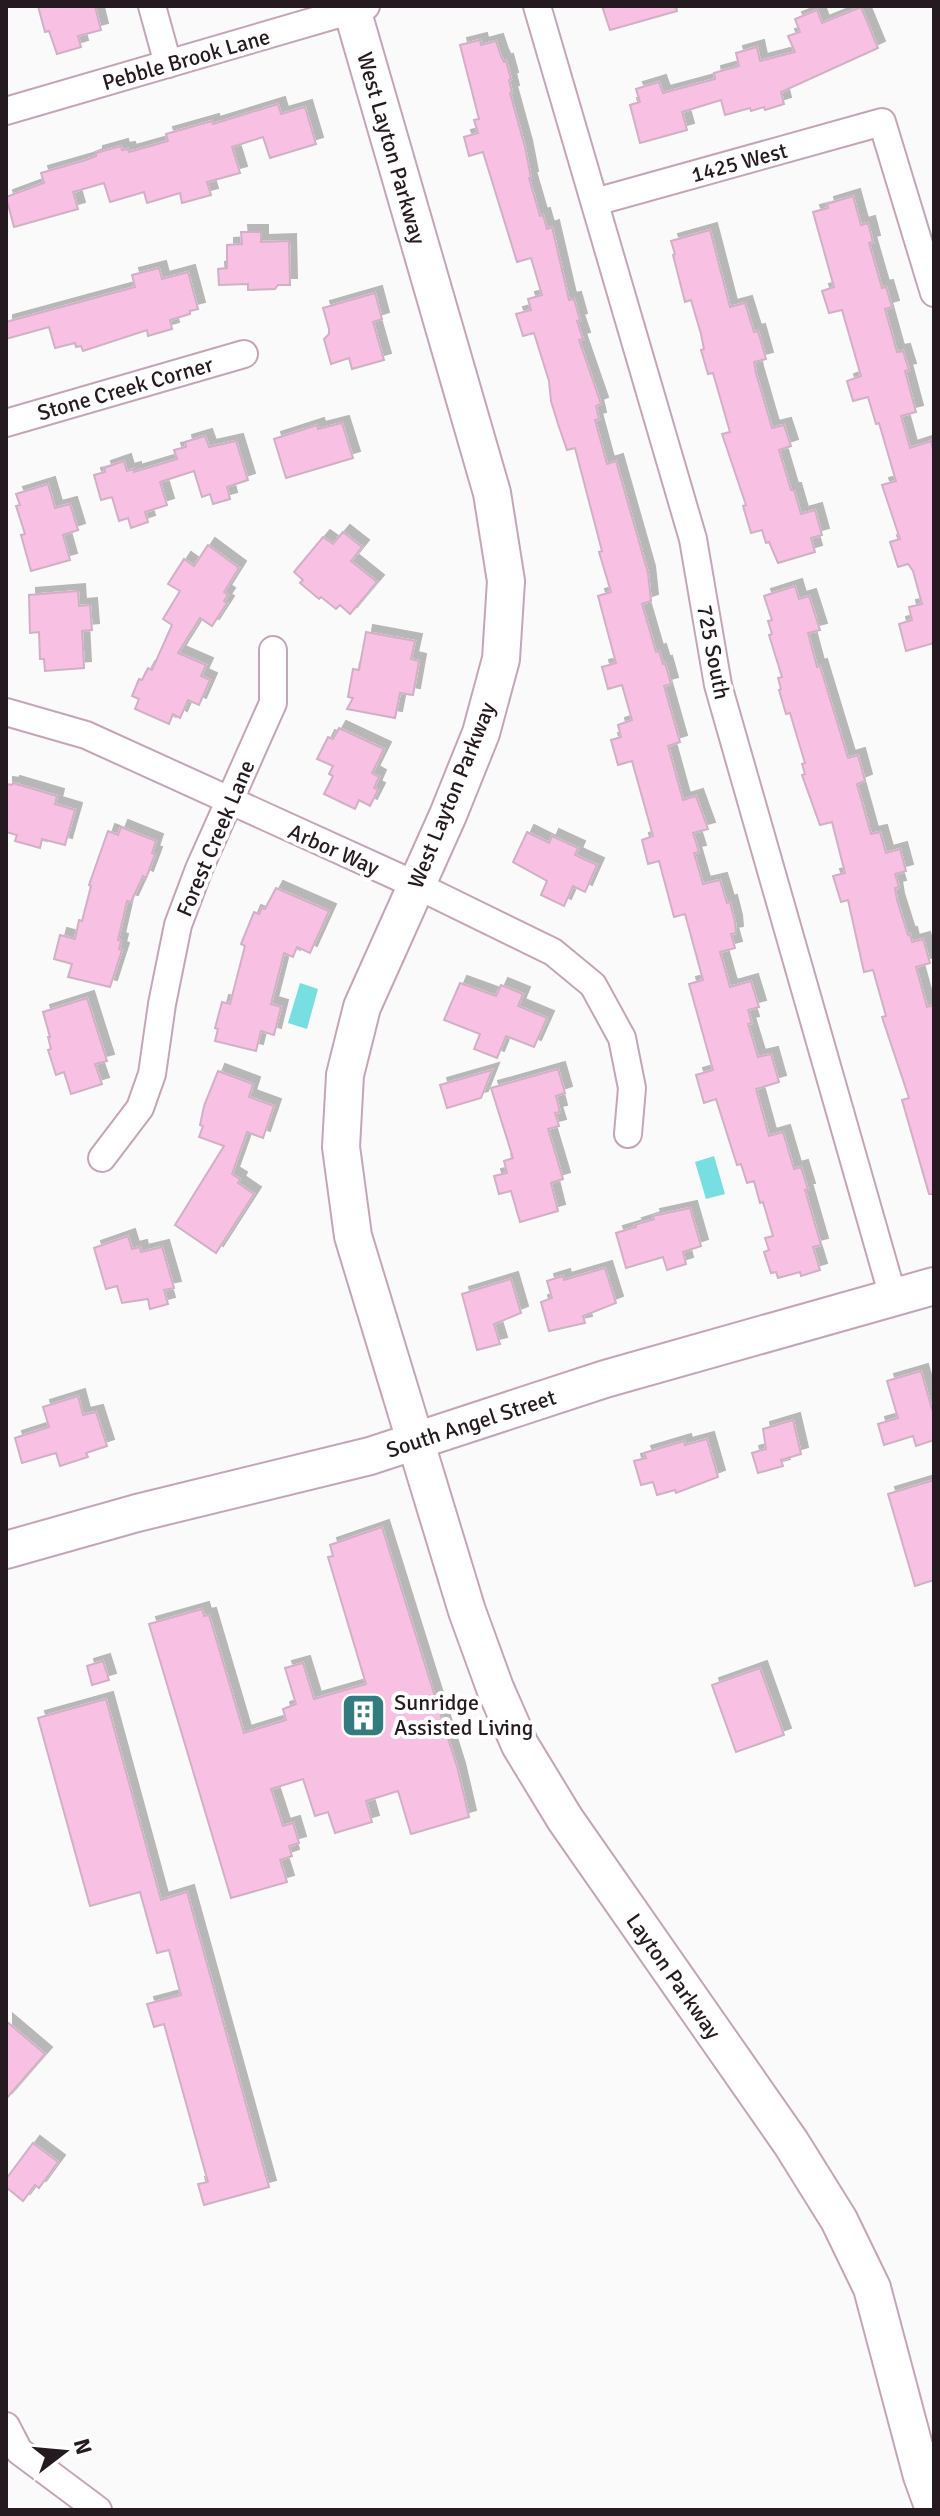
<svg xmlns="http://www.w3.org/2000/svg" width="940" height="2516" viewBox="0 0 940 2516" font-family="Signika,sans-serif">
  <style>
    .water { fill: #77dee2 }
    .building { fill: #f8c1e4; stroke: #d1b0c4; stroke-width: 2; filter: url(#shadow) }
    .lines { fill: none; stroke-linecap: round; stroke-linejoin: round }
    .minor-casing { stroke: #c5a4b8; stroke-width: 30 }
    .secondary-casing { stroke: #c5a4b8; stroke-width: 40 }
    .minor { stroke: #fff; stroke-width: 26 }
    .secondary { stroke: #fff; stroke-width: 36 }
    .labels { text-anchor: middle; stroke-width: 8; stroke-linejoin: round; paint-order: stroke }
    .street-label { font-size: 22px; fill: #261a21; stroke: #fff }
    .poi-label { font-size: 22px; fill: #261a21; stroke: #fff; text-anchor: start }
  </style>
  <defs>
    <filter id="shadow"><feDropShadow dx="7" dy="-7" stdDeviation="0" flood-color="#0004"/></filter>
  </defs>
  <rect width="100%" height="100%" fill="#fafafa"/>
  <!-- water -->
  <g class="water">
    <path d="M300 983 318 989 307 1029 288 1023Z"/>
    <path d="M714 1156 725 1194 706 1199 695 1162Z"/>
  </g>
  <!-- building -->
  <g class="building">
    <path d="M38 6H95L101 30 78 36 81 47 57 54 49 31 45 32Z"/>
    <path d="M602 6H676L677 11 610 30Z"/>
    <path d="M861 7 878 48 781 92 784 104 765 110 764 107 751 111 750 108 725 115 721 100 682 112 687 130 640 143 630 105 640 102 636 89 659 82 663 93 715 79 714 73 739 66 736 53 757 47 760 61 795 52 788 36 800 32 795 19 817 10 822 23Z"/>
    <path d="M480 40 481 45 496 41 501 56 504 62 506 61 511 79 509 80 512 92 510 93 525 147 531 178H529L540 216 543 215 547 229 552 227 569 300 574 299 580 320 577 321 583 339 579 340 601 404 596 406 599 419 595 420 607 464 616 461 648 573 651 601 642 604 656 652 659 651 663 664 665 663 671 684 664 686 680 742 668 746 683 800 696 796 708 829 693 833 699 852 694 853 703 884 720 880 727 903 730 902 735 922 736 933 731 934 735 948 720 952 730 987 751 981 759 1007 748 1010 752 1023 748 1024 758 1057 771 1054 779 1082 756 1089 769 1136 783 1132 794 1169 801 1167 808 1190H805L821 1245 813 1247 820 1270 801 1276 800 1272 778 1278 776 1272 771 1273 764 1252 769 1250 765 1238 773 1236 763 1202 760 1203 754 1181 747 1183 741 1164 737 1165 716 1099 704 1103 696 1075 713 1070 689 984 703 980 685 914 674 917 659 861 648 864 642 840 653 836 632 761 618 765 611 740 621 737 618 725 632 720 622 685 608 689 602 667 616 663 598 596 611 592 599 552 602 551 575 448 567 450 558 424 551 401 549 381 534 333 523 336 516 314 531 310 528 299 542 295 531 258 517 262 483 152 469 156 464 137 478 133 474 120 479 119 460 45Z"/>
    <path d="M278 104 281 114 305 107 316 144 270 158 263 137 232 147 240 173 207 182 211 195 182 203 180 193 147 203 144 192 110 202 104 183 73 192 78 209 14 227 6 197 44 183 41 173 86 160 96 156V153L121 146 122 150 128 149 129 152 168 141 166 134 212 121 213 124Z"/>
    <path d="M853 196 861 225 868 223 873 242 869 243 882 288 886 287 892 307 885 309 897 352 903 351 909 370 905 371 916 412 901 416 910 448 931 441 934 453V643L906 651 899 624 912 620 909 607 922 604 913 571 908 564 898 567 890 542 900 539 882 485 896 481 879 423 876 424 868 397 853 401 847 381 861 376 842 310 829 313 822 291 834 287 813 212 828 208 827 204Z"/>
    <path d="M710 230 730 307 745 303 754 332 758 331 766 359 754 362 756 373 772 428 784 425 791 446 779 450 791 490H794L801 514 815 510 822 535 811 538 815 552 778 563 769 542 766 543 762 530 751 533 743 506 746 505 722 434 730 432 713 373 708 374 701 350 704 349 701 334 691 300 685 302 673 255 675 254 671 241Z"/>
    <path d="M241 232H261V242L289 241 290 285H278L275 289 248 290V284L219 285 218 269 227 268V245L242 244Z"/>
    <path d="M159 268 162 279 188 272 198 309 190 311V314L170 320 172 329 148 336 147 330 83 351 81 346 76 347 75 343 55 348 49 327 6 339V322L135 287 132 275Z"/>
    <path d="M375 293 382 319 373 322 384 360 352 369 349 358 331 364 324 339 329 334V329L323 308Z"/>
    <path d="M342 423 353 458 286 478 274 439 317 425 318 429Z"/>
    <path d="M205 436 209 447 236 441 248 480 227 487 230 499 213 504 210 494 202 497 194 471 160 482 167 505 145 512 148 522 131 528 128 518 119 521 112 497 101 500 94 475 105 472 104 468 124 461 127 471 134 469V472L177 459 174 450 186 447 185 442Z"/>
    <path d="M48 484 55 508 70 504 78 530 63 535 70 560 31 571 21 535 25 534 16 506 20 505 16 494Z"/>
    <path d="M343 532 362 547 351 561 377 582 350 614 340 605 336 609 321 597 319 599 300 583 303 580 294 572 323 537 333 544Z"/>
    <path d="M208 545 239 568 224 592 228 595 224 601 227 603 212 626 200 618 178 653 206 665 201 676 210 680 199 705 188 700 180 718 173 714 169 724 135 709 139 699 132 696 139 679 142 680 148 668 152 670 172 625 163 619 180 591 168 584 184 559 194 566Z"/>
    <path d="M795 586 799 599 809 596 820 630 808 633 817 667 820 666 848 758 858 755 865 781 857 784 871 834 880 832 886 853 900 849 906 871 895 874 899 887 895 888 897 900 908 935 910 934 912 942 923 939 930 963 916 967 927 1007 934 1005V1194H929L902 1100 909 1098 882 1017 886 1016 873 970 864 972 848 900 841 902 833 876 845 873 832 822 820 825 802 775 805 774 802 764 805 763 790 713 786 714 779 690 781 689 778 678 782 677 769 635 772 634 768 621 772 620 764 596Z"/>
    <path d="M78 591 79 606 90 605 92 630 82 631 84 668 45 671 44 659H40L39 632 30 633 29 595Z"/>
    <path d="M366 632 415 641 411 659 419 661 413 695 400 693 395 718 347 709 353 698 348 697 353 669 359 670Z"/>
    <path d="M339 728 384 749 372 773 379 777 374 788 378 790 370 806 359 800 355 809 324 794 333 776 329 774 333 766 317 759 328 737 333 739Z"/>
    <path d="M13 783 57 796 55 804 75 810 65 845 42 839 40 848 15 841 17 835 6 832V784L12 785Z"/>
    <path d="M121 827 156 841 152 853 155 854 146 878 143 876 131 902 127 901 118 940 121 941 119 949 122 950 110 987 68 977 72 964 54 959 60 935 75 939 79 920 82 921 91 886 89 885 108 831 118 835Z"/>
    <path d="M527 832 549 843 552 836 578 848 575 855 597 865 585 892 573 886 564 906 541 895 547 881 513 862Z"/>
    <path d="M276 888 329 911 310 953 297 947 293 957 284 953 271 1004 281 1007 274 1035 261 1031 256 1051 215 1041 218 1029 215 1028 222 1002 230 1004 245 946 241 944 254 912 259 914 262 908 265 909Z"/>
    <path d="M460 983 496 996 501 985 523 994 518 1006 547 1018 534 1047 506 1036 497 1058 474 1049 480 1034 444 1020Z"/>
    <path d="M87 998 107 1061 95 1064 102 1084 71 1094 64 1072 56 1075 48 1050 51 1049 48 1037H50L43 1012Z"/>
    <path d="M558 1069 565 1093 556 1096 560 1112 555 1113 559 1126 548 1129 563 1179 551 1183 558 1211 520 1222 511 1191 499 1194 494 1176 507 1173 504 1161 513 1158 491 1088Z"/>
    <path d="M492 1070 481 1098 447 1108 440 1085Z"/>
    <path d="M218 1071 253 1084 249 1097 274 1106 263 1138 247 1132 232 1174 240 1179 238 1183 254 1194 216 1253 175 1225 224 1146 199 1137 203 1126 200 1125 204 1106Z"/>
    <path d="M690 1208 701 1246 683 1252 686 1264 667 1270 663 1257 626 1268 616 1233 636 1227 635 1225 654 1219 653 1216Z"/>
    <path d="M128 1236 132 1249 140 1247 141 1252 162 1247 174 1288 164 1290 168 1304 150 1309 148 1299 122 1303 117 1286 106 1289 94 1248Z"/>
    <path d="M605 1268 616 1303 583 1316 585 1323 549 1331 541 1302 552 1298 547 1281 563 1276 564 1280Z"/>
    <path d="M511 1279 521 1313 494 1324 500 1344 477 1350 462 1294Z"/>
    <path d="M921 1371 934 1416V1440L916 1446 913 1436 884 1445 878 1424 898 1418 887 1381Z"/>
    <path d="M78 1396 83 1415 96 1412 107 1446 86 1453 88 1457 60 1466 56 1453 22 1463 15 1438 49 1427 43 1407Z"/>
    <path d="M793 1420 801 1454 781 1460 783 1466 758 1473 752 1453 766 1449 763 1429Z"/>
    <path d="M707 1439 718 1477 676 1493 675 1490 657 1495 653 1482 641 1485 634 1461 646 1458 644 1453 684 1441 685 1445Z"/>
    <path d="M934 1480V1580L915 1586 888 1494Z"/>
    <path d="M382 1527 458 1770 469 1817 411 1834 398 1791 366 1801 372 1822 335 1833 328 1812 315 1816 303 1779 271 1789 283 1826 293 1823 299 1843 289 1846 292 1856 280 1860 287 1882 231 1898 149 1624 202 1609 204 1616 209 1615 244 1733 286 1720 283 1709 296 1704 285 1668 303 1663 314 1699 366 1684 328 1557 333 1556 330 1545Z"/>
    <path d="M103 1661 109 1680 92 1685 87 1666Z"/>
    <path d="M760 1668 784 1735 736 1752 712 1685Z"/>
    <path d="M106 1699 161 1900 187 1892 269 2187 204 2205 198 2184 208 2182 164 2024 154 2027 147 2004 181 1995 169 1950 157 1953 140 1892 90 1906 38 1718Z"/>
    <path d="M6 2021 45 2054 6 2099Z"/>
    <path d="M33 2143 58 2162 39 2188 35 2185 23 2201 6 2187V2179Z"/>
  </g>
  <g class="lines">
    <defs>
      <g id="minor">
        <path d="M152 6 168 64"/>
        <path d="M537 6 693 539 718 685 893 1297"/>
        <path d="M6 111 366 6"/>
        <path d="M595 202 882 122 934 293"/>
        <path d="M6 423 244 354"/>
        <path d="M6 712 86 735 416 885 553 952 593 985 622 1038 632 1088 628 1134"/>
        <path d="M102 1158 140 1108 152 1074 162 1004 178 925 199 869 273 703V650"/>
        <path d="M6 2426 19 2451 98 2510"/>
      </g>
      <g id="secondary">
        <path d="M351 6 492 493 506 581 501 659 481 733 448 815 362 1007 345 1075 341 1147 353 1236 467 1611 495 1688 520 1745 565 1819 791 2143 839 2220 872 2288 922 2476 934 2509"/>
        <path d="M6 1550 137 1513 370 1456 605 1379 934 1286"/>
      </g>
    </defs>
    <!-- minor casing -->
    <use href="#minor" class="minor-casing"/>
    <!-- secondary casing -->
    <use href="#secondary" class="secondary-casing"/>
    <!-- minor -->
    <use href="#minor" class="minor"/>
    <!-- secondary -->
    <use href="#secondary" class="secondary"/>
  </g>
  <!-- icons -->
  <defs>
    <symbol id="building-square" viewBox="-11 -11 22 22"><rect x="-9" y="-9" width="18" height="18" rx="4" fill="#327c7f" stroke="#fff"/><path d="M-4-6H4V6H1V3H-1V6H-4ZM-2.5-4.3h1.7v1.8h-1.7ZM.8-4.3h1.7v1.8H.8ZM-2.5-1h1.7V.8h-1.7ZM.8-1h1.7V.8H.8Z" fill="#fff"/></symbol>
  </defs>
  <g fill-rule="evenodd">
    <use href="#building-square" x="338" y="1690" width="51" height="51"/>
  </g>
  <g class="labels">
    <!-- street labels -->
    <g class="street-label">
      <text transform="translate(186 59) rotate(-16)" y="8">Pebble Brook Lane</text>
      <text transform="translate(392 148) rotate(74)" y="8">West Layton Parkway</text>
      <text transform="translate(739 162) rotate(-15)" y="8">1425 West</text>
      <text transform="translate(125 388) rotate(-16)" y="8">Stone Creek Corner</text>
      <text transform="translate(714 652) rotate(79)" y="8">725 South</text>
      <text transform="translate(451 795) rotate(-68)" y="8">West Layton Parkway</text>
      <text transform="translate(215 838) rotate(-67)" y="8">Forest Creek Lane</text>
      <text transform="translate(334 849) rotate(24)" y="8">Arbor Way</text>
      <text transform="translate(471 1423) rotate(-18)" y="8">South Angel Street</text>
      <text transform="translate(674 1976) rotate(55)" y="8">Layton Parkway</text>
    </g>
    <!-- poi labels -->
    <g class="poi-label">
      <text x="394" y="1710">Sunridge<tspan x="394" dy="25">Assisted Living</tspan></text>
    </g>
  </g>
  <!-- border -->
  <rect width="940" height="2516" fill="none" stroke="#261a21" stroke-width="16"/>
  <!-- north arrow -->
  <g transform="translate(64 2452) rotate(74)" stroke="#ffffff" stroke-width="6" paint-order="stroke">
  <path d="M0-6L14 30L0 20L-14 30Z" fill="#261a21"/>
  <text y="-12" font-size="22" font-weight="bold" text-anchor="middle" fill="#261a21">N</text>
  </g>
</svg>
